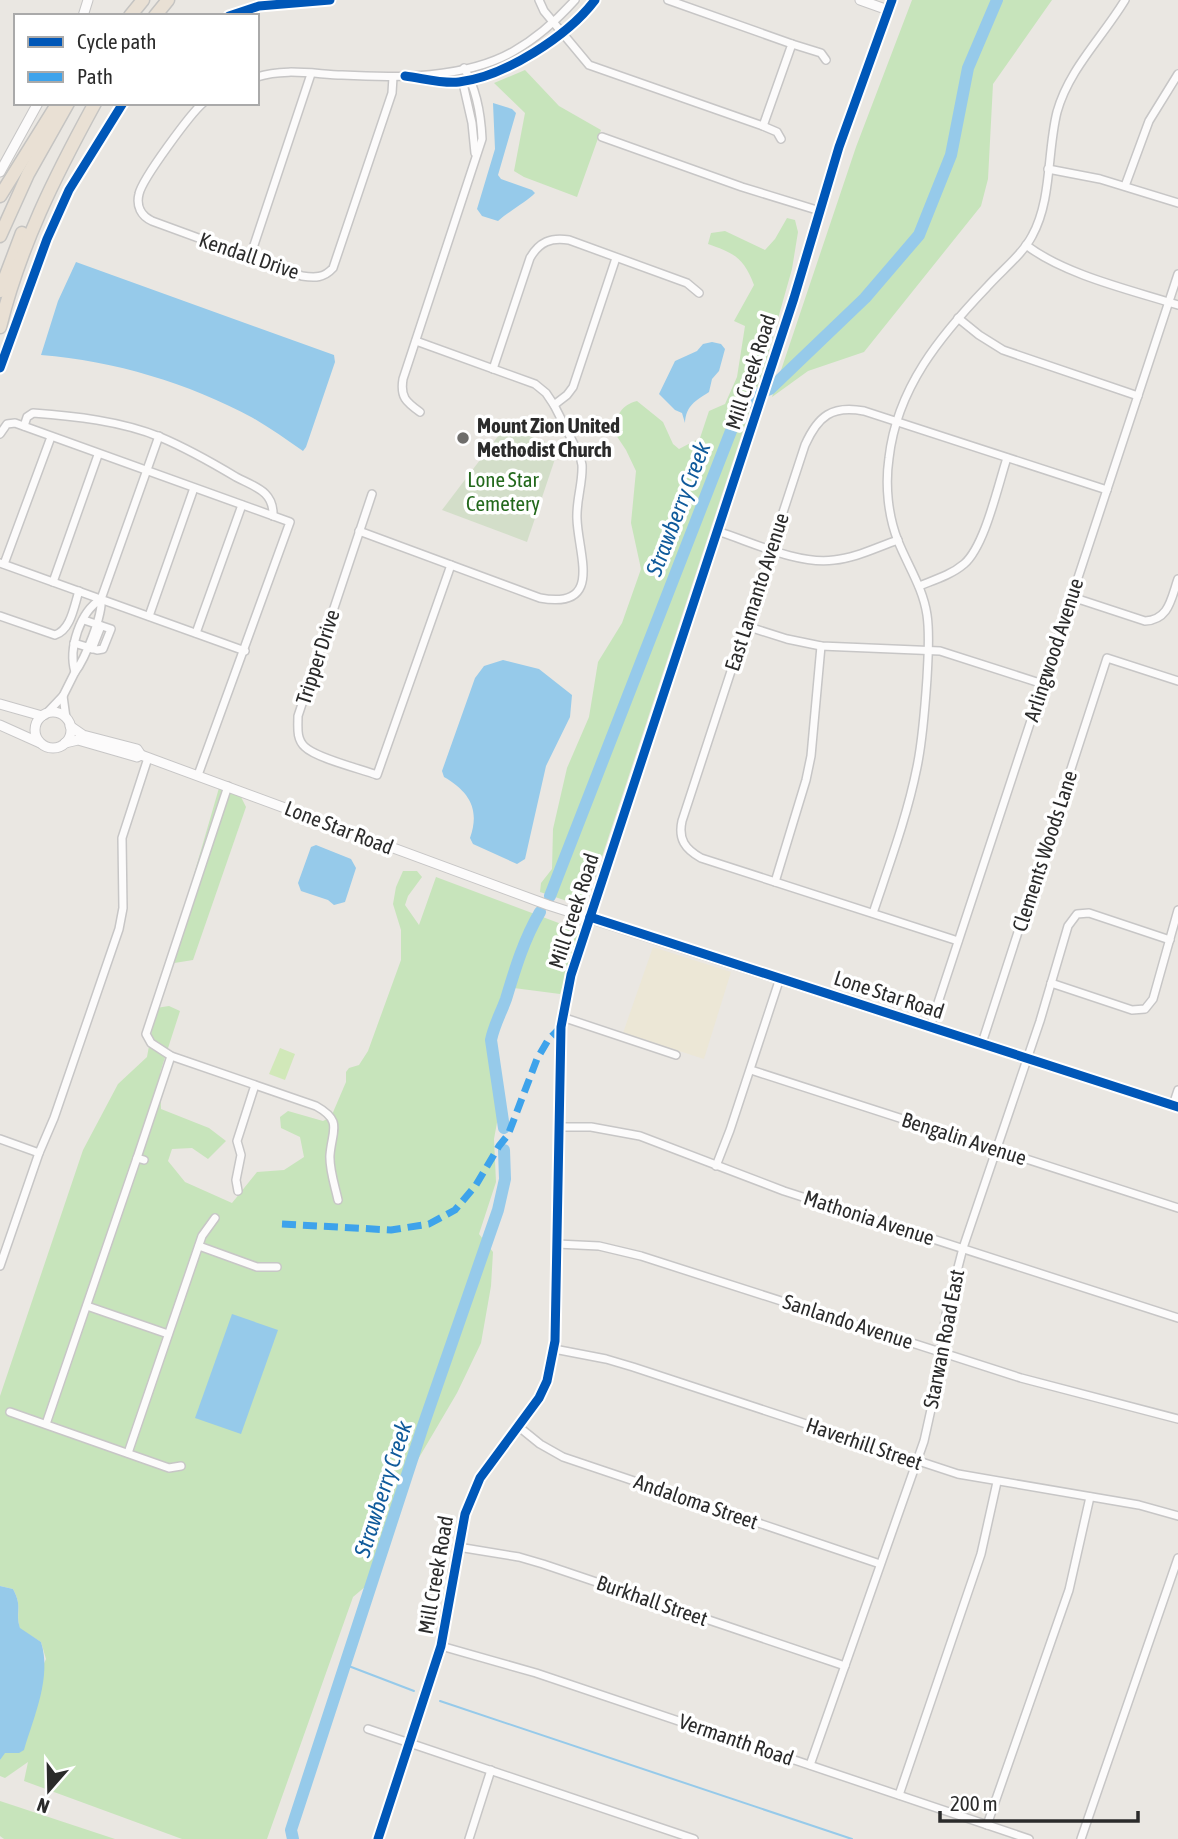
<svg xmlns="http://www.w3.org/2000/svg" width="1178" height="1839" viewBox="0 0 1178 1839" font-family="'Asap Condensed',sans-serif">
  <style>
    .education { fill: #ece7d6 }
    .green { fill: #c7e4bb }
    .cemetery { fill: #d3dec9 }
    .pitch { fill: #d1e8b9 }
    .water { fill: #96caea }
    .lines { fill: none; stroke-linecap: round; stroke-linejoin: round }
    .stream { stroke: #96caea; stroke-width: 2 }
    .river { stroke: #96caea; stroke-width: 12 }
    .minor-casing { stroke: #c7c6c6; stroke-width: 10 }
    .tertiary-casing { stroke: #c7c6c6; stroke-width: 11 }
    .motorway-casing { stroke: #c5c4c2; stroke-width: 15 }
    .minor { stroke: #fcfbfb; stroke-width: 7 }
    .tertiary { stroke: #fcfbfb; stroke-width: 9 }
    .motorway { stroke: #e9e0d4; stroke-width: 12 }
    .quiet { stroke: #3ea3eb; stroke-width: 7; stroke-dasharray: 14 7; stroke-linecap: butt }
    .cycleway-casing { stroke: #fff; stroke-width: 13 }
    .cycleway { stroke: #0057b8; stroke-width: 9 }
    .poi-dot { fill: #6e6d6b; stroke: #fff; stroke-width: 2.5 }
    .labels { text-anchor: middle; stroke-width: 7; stroke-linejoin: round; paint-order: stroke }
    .street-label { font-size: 21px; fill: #2b2b2b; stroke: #fff }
    .poi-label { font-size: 21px; font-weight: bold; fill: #2b2b2b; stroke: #fff; text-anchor: start }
    .park-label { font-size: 21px; fill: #22681b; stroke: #fff }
    .water-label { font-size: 23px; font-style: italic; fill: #0f5a9b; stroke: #fff }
  </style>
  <rect width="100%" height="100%" fill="#eae7e2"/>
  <!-- education -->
  <path class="education" d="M653 947 731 972 704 1059 623 1033Z"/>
  <!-- green -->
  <g class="green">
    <path d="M912 0H1052L993 84 988 179 981 206 864 352 808 371 772 397 856 147Z"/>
    <path d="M525 70 559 106 601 130 577 197 524 177 514 171 525 113 494 83Z"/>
    <path d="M787 218 795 220 798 232 792 269 766 361 589 896 583 903 576 904 540 892 541 883 552 869 553 829 567 768 589 717 598 662 622 623 641 569 631 523 636 471 626 450 614 432C616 416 621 405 637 401L663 422 673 444 679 449 700 438 709 411 725 404 737 377 745 326 734 321 754 285C744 258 734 253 708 244L711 233 725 231 765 250 775 239Z"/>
    <path d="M219 788 241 797 246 807 193 960 168 964Z"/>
    <path d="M403 871H417L422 877 408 896 405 905 419 925 436 877 580 931 560 994 506 987 491 1026 488 1044 498 1117 494 1139 496 1182 479 1234 493 1252 491 1286 481 1343 457 1393 397 1495 366 1586 353 1597 267 1839H182L24 1781 28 1762 5 1778 0 1776V1760L46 1659 41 1642 20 1629C15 1613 23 1607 13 1589L0 1586V1396L83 1150 118 1084 147 1057 156 1008 169 1006 180 1011 160 1073 161 1109 209 1128 226 1141 208 1159 192 1148 172 1149 168 1161 185 1182 232 1203 257 1172 284 1170 304 1157 300 1137 281 1128 280 1117 288 1111 323 1121 331 1117 346 1082V1072L349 1068 359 1065 368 1051 401 960V930L393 904 396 887Z"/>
    <path d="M0 1801 115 1839H4L0 1836Z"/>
  </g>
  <!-- cemetery -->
  <path class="cemetery" d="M505 427 559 447 527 542 442 510Z"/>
  <!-- pitch -->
  <path class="pitch" d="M280 1048 295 1054 285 1080 269 1074Z"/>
  <!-- water -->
  <g class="water">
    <path d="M493 103 512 109 516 113 498 175 501 179 532 190 535 193C528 201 509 211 498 221L482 216 477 209 495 149Z"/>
    <path d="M76 262 334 355 335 362 306 447 303 451C287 440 270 428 253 418 188 383 115 361 41 355L58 301Z"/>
    <path d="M712 342 721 344 725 349 719 371 712 379 709 392C695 401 686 406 685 423L682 413 675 410 659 394 675 361 697 351 703 344Z"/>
    <path d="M503 660 539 669 572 695 570 717 546 766 525 859 517 864 473 844 470 838C480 810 470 792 444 777L442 771 475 678 484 666Z"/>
    <path d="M316 845 351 859 356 868 345 902 334 905 328 900 301 891 298 883 311 847Z"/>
    <path d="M232 1314 278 1330 241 1434 195 1418Z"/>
    <path d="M0 1586 13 1589C23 1607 15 1612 20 1628L41 1642C52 1677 34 1716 24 1750L19 1753H5L0 1760Z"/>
  </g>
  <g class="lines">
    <!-- stream -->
    <g class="stream">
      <path d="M346 1665 414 1691"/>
      <path d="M440 1701 852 1839"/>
    </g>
    <!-- river -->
    <g class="river">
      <path d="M550 896 738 413 755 395 770 389 865 298 919 235 951 155 968 68 997 0"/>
      <path d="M504 1128 491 1040C494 1025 501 1013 506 999 515 969 524 939 540 912"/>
      <path d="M293 1839 291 1830 423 1426 498 1210 505 1179 504 1150"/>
    </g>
    <defs>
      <g id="minor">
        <path d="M539 0 544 11 589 65 763 126 792 44 668 0"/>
        <path d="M792 44 821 53 826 60"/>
        <path d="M257 77C284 68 314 74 342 75 396 78 466 79 514 51 537 38 557 20 575 0"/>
        <path d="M417 78C430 79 446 83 459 82 505 77 568 36 595 0"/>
        <path d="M462 79 472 123 475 153"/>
        <path d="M203 103C191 113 142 179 139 194 136 206 141 216 152 221L302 276C315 278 324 278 333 268L392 93 393 77"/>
        <path d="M763 126 777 132 781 139"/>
        <path d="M602 137 742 187 820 211"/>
        <path d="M1048 169 1100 179 1178 203"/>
        <path d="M1125 186 1149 121 1178 74"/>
        <path d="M1026 245C1065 275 1131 290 1178 305"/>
        <path d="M250 257 311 74"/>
        <path d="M958 318 979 335 1003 350 1138 396"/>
        <path d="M493 369 530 258C539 242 551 237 569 240L687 283 699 293"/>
        <path d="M554 405 567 395 573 387 616 258"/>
        <path d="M420 412C406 402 400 397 403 379L482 139C481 116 476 88 464 68"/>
        <path d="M24 426 27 417 33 413C74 416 121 421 160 437 186 448 211 462 236 477 255 487 274 491 273 516"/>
        <path d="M0 434 7 424 15 423 290 522 198 775"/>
        <path d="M372 494 298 716C298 727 296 739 305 747 316 758 361 769 377 775L451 565"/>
        <path d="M359 531 540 598C604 610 578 554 577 519 576 500 583 483 582 465L580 456 554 405 546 393 535 384 416 341"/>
        <path d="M717 531C752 542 798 565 834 560 856 558 877 547 898 540"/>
        <path d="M0 563 245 651"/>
        <path d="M4 564 51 437"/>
        <path d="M53 582 98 455"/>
        <path d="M919 586C934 580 951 575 964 564 985 546 998 485 1007 458"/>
        <path d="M1072 597 1145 621C1169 620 1171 599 1178 579"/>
        <path d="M101 599 159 436"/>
        <path d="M101 599C103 615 85 659 75 672 68 648 80 612 101 599Z"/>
        <path d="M0 616 55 635C71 630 74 606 79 591"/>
        <path d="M149 616 194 488"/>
        <path d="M746 626 787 639 821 646 940 651 1043 684"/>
        <path d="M196 633 242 505"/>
        <path d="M74 643 97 650 103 649 111 629 84 620"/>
        <path d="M92 649 101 626"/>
        <path d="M63 696 66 718"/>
        <path d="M45 715 63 696 75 672"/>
        <path d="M228 786 146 1034 151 1043 171 1056 316 1106C343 1121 332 1130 330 1155 329 1169 335 1186 338 1200"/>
        <path d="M775 882 806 780 811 756 821 646"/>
        <path d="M873 913C889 865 907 817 917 767 923 738 925 708 927 678 928 657 930 635 927 615 923 588 908 566 898 541 888 516 885 485 889 458 897 388 940 336 987 287 1001 271 1022 255 1032 236 1052 200 1047 152 1057 112 1069 69 1102 38 1125 0"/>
        <path d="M958 941 701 858C685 849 678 839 682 821L805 445C818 416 832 405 864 411L1107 490"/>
        <path d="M1051 983 1132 1010 1145 1009 1153 999 1178 910"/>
        <path d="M562 1017 676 1055"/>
        <path d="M930 1027 1178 274"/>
        <path d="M982 1043 1107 658 1178 681"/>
        <path d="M751 1070 1178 1208"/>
        <path d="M1173 1105 1178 1090"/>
        <path d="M559 1127H591L640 1136 784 1191 1178 1318"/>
        <path d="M0 1139 39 1153"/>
        <path d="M144 1160 137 1158 171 1056"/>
        <path d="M716 1166 730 1130 780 978"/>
        <path d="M238 1191 236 1180 241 1155 237 1141 255 1085"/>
        <path d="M557 1244 599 1246 641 1256 1021 1378 1178 1419"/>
        <path d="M199 1246 257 1267H277"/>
        <path d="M0 1266 39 1153 54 1118 119 929 123 908 122 838 148 758"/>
        <path d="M87 1306 168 1334"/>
        <path d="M554 1349 606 1359 633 1367 958 1474 1139 1505 1178 1516"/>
        <path d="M10 1412 169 1468 181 1466"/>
        <path d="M46 1424 137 1158"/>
        <path d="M519 1427 540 1444 563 1457 880 1564"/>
        <path d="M128 1453 202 1236 215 1218"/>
        <path d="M458 1547 519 1557 543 1564 845 1666"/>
        <path d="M441 1646 536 1673 1029 1839"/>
        <path d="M368 1729 694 1839"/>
        <path d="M810 1765 924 1441 936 1387 946 1314 963 1248 1040 1021 1068 926 1077 914 1089 913 1170 940"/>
        <path d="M899 1795 981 1554 997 1482"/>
        <path d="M987 1825 1069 1590 1090 1497"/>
        <path d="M378 1839 441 1646 465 1514 480 1478 539 1398 547 1381 555 1341 561 1027 571 975 590 917"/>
        <path d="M469 1839 491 1770"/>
        <path d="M1081 1839 1178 1558"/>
      </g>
      <g id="tertiary">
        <path d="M860 0 888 10"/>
        <path d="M83 16 88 0"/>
        <path d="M229 16 259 6 330 0"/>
        <path d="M0 172 38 103"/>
        <path d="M0 368 47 239 69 190 123 103"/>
        <path d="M0 704 42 716"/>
        <circle cx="53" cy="730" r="18"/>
        <path d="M0 725 40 743"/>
        <path d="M65 743 78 740 137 757 141 755 137 749 83 735 70 726"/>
        <path d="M141 755 548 905 1178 1107"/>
        <path d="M590 917 794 298 839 147 892 0"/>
      </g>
      <g id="motorway">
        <path d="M130 16 143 0"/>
        <path d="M155 16 168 0"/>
        <path d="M0 196 58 103"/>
        <path d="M0 236 28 174 68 103"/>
        <path d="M0 291 22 233"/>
        <path d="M0 327C20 246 55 176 95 103"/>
      </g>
    </defs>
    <!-- minor casing -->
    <use href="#minor" class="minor-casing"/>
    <!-- tertiary casing -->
    <use href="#tertiary" class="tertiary-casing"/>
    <!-- motorway casing -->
    <use href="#motorway" class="motorway-casing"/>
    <!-- minor -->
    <use href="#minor" class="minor"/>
    <!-- tertiary -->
    <use href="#tertiary" class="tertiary"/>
    <!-- motorway -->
    <use href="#motorway" class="motorway"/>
    <!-- quiet -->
    <path class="quiet" d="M282 1224 391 1230 429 1224 455 1210 476 1185 499 1146 508 1135 537 1059 548 1040 561 1027"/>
    <defs>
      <g id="cycleway">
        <path d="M229 16 259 6 330 0"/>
        <path d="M405 76C422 78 442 84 459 82 504 77 568 36 595 0"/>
        <path d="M0 368 47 239 69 190 123 103"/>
        <path d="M590 917 1178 1107"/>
        <path d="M378 1839 441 1646 465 1514 480 1478 539 1398 547 1381 555 1341 561 1027 571 975 794 298 839 147 892 0"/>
      </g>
    </defs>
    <!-- cycleway casing -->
    <use href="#cycleway" class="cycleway-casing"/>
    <!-- cycleway -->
    <use href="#cycleway" class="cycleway"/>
  </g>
  <!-- markers -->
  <circle class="poi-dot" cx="463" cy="438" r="7"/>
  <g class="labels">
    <!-- street labels -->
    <g class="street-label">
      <text transform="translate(249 256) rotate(19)" y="7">Kendall Drive</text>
      <text transform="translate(751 372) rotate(-72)" y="7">Mill Creek Road</text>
      <text transform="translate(757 592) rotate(-72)" y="7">East Lamanto Avenue</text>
      <text transform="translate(1054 650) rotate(-72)" y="7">Arlingwood Avenue</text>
      <text transform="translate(318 657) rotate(-72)" y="7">Tripper Drive</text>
      <text transform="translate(339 828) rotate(21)" y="7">Lone Star Road</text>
      <text transform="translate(1045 851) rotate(-72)" y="7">Clements Woods Lane</text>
      <text transform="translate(574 911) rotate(-72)" y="7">Mill Creek Road</text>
      <text transform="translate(889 995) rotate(18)" y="7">Lone Star Road</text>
      <text transform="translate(964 1139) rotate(18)" y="7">Bengalin Avenue</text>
      <text transform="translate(869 1218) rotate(18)" y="7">Mathonia Avenue</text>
      <text transform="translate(848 1322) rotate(18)" y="7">Sanlando Avenue</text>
      <text transform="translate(944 1339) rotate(-79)" y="7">Starwan Road East</text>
      <text transform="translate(864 1444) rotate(19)" y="7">Haverhill Street</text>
      <text transform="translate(696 1502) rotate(19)" y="7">Andaloma Street</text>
      <text transform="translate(436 1575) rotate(-80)" y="7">Mill Creek Road</text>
      <text transform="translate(652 1601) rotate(19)" y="7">Burkhall Street</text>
      <text transform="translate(736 1740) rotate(19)" y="7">Vermanth Road</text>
    </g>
    <!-- poi labels -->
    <g class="poi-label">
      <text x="477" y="433">Mount Zion United<tspan x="477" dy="24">Methodist Church</tspan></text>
    </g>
    <!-- park labels -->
    <g class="park-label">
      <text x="503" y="487">Lone Star<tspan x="503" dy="24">Cemetery</tspan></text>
    </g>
    <!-- water labels -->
    <g class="water-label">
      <text transform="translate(678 509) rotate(-69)" y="8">Strawberry Creek</text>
      <text transform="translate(383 1489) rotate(-72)" y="8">Strawberry Creek</text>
    </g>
  </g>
  <!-- legend -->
  <rect x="14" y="14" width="245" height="91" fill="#ffffff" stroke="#aaaaaa" stroke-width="2"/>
  <rect x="28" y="37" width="35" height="10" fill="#0057b8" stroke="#aaaaaa" stroke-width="2"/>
  <text x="77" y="49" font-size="21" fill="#2b2b2b">Cycle path</text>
  <rect x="28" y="72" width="35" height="10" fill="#3ea3eb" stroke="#aaaaaa" stroke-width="2"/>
  <text x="77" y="84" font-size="21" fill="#2b2b2b">Path</text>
  <!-- north arrow -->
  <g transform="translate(49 1790) rotate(200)" stroke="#ffffff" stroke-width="5" paint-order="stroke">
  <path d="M0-5L12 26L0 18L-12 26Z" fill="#2b2b2b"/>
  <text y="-10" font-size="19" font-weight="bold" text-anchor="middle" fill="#2b2b2b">N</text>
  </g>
  <!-- scale -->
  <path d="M940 1811v10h198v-10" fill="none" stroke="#2b2b2b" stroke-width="3.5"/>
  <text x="950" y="1811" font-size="21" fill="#2b2b2b" stroke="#ffffff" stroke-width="5" paint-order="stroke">200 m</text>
</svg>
